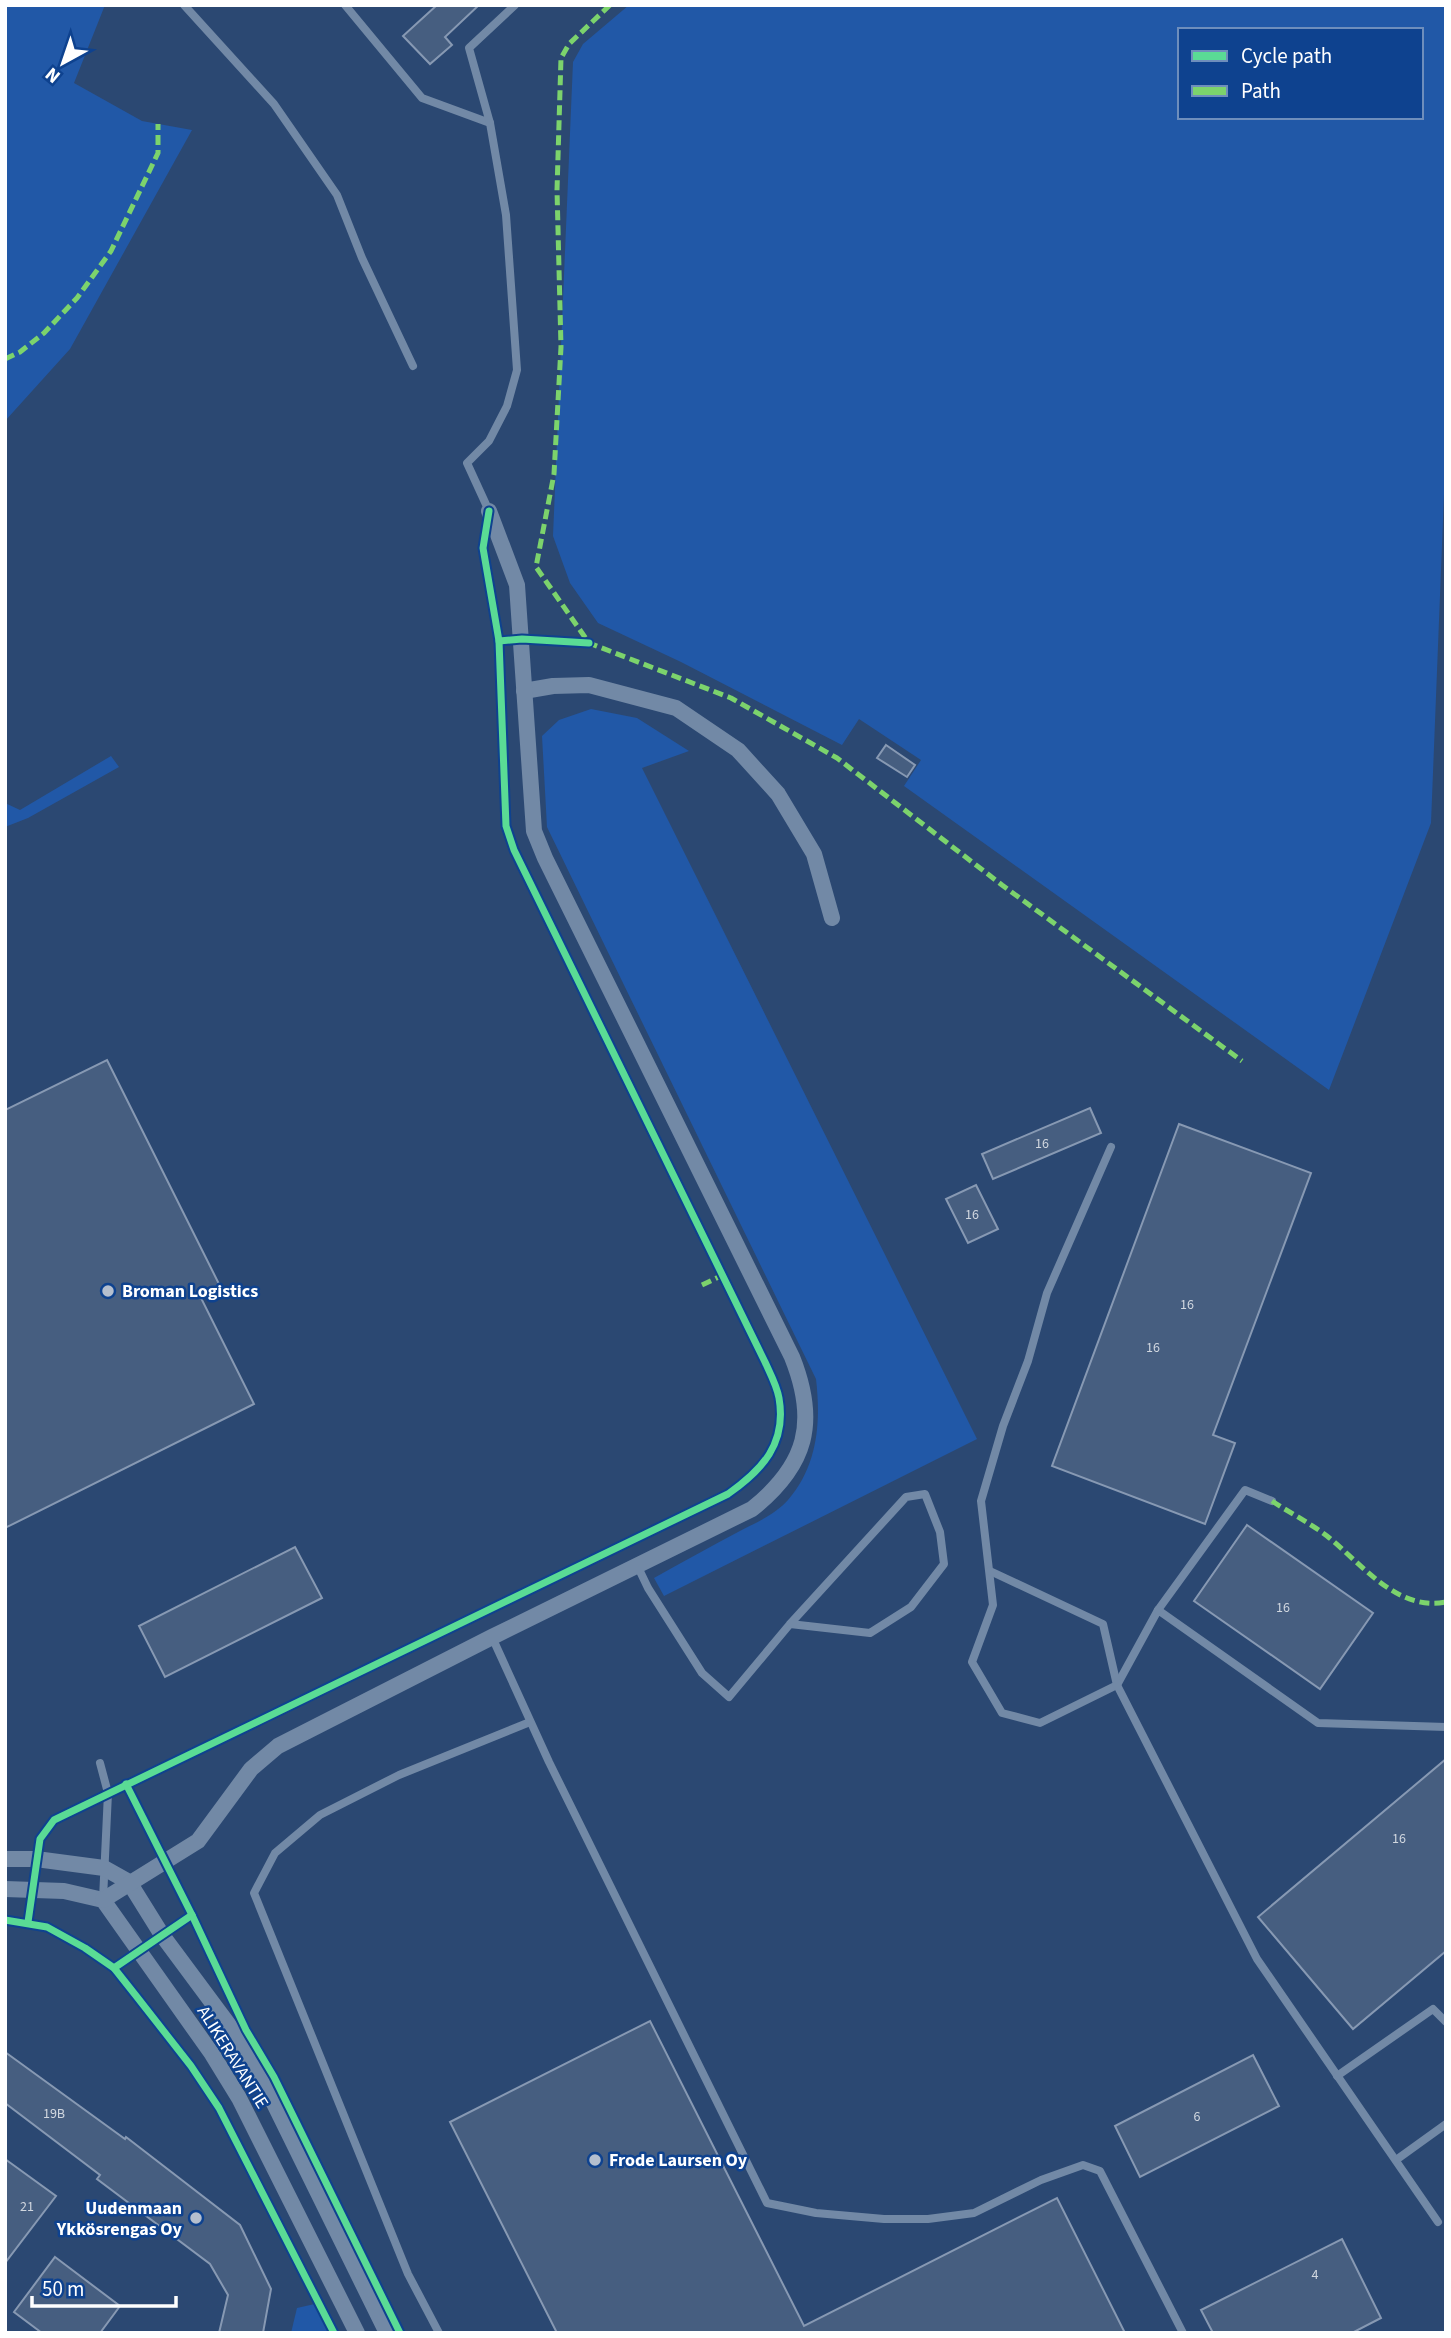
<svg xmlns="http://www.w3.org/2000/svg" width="1451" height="2338" viewBox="0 0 1451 2338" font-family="'Source Sans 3',sans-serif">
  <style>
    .green { fill: #2158a7; fill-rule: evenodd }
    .building { fill: #465e80; stroke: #8799b3; stroke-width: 2 }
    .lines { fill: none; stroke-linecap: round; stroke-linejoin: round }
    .service { stroke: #7289a6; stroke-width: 8 }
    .minor { stroke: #7289a6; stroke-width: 16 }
    .quiet { stroke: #7cd36c; stroke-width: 5; stroke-dasharray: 10 5; stroke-linecap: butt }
    .cycleway-casing { stroke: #0e428f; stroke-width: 11 }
    .cycleway { stroke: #5adb95; stroke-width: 7 }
    .poi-dot { fill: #b5bfce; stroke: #0e428f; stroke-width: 2.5 }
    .labels { text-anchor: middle; stroke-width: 5; stroke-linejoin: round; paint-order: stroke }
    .number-label { font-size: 14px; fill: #d1d7df }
    .poi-label { font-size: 18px; font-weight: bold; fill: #fff; stroke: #0e428f; text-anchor: start }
    .street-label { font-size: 18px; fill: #fff; stroke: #0e428f }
  </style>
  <rect width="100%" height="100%" fill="#2b4872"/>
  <!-- green -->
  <g class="green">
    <path d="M5 5H105L74 83 142 121 192 130 70 349 5 421Z"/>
    <path d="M629 5H1446V444L1431 823 1329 1090 904 786 921 760 859 719 842 745 681 662 598 623 570 583 553 536 573 62 583 44ZM1180 30H1421V117H1180Z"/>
    <path d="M591 709 637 718 689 751 642 768 977 1439 664 1596 654 1578C682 1562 710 1547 738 1532 755 1523 776 1514 788 1500 818 1465 821 1422 816 1379L547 827 542 736 559 720Z"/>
    <path d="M111 756 119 767 28 818 5 827V803L20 810Z"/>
    <path d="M319 2303 331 2333H291L297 2308Z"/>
  </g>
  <!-- building -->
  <g class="building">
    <path d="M437 5H479L445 37 452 45 430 64 403 36Z"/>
    <path d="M886 745 915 765 907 777 877 758Z"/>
    <path d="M107 1060 220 1286 200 1296 254 1404 5 1528V1110Z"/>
    <path d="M1090 1108 1101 1133 993 1179 982 1154Z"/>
    <path d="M1179 1124 1311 1173 1213 1435 1235 1443 1205 1524 1052 1466Z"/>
    <path d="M976 1185 998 1229 968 1243 946 1199Z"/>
    <path d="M1247 1525 1373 1613 1320 1689 1194 1601Z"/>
    <path d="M295 1547 322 1598 165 1677 139 1626Z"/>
    <path d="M1446 1759V1951L1353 2029 1258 1917Z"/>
    <path d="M650 2021 804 2326 1057 2198 1125 2333H557L450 2122Z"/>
    <path d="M5 2052 125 2139 126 2137 240 2225 271 2289 263 2333H219L228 2295 210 2264 97 2179 100 2175 5 2103Z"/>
    <path d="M1253 2055 1279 2106 1140 2177 1115 2126Z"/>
    <path d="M5 2159 56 2196 5 2263Z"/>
    <path d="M1342 2239 1381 2318 1352 2333H1213L1201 2310Z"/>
    <path d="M55 2257 120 2306 100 2333H42L14 2312Z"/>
  </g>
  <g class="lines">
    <!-- service -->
    <g class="service">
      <path d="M184 5 274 104 337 195 362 258 413 366"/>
      <path d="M345 5 422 98 490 123"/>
      <path d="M489 511 467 463 489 441 507 406 517 370 506 215 490 123 469 48 515 5"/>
      <path d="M1111 1147 1047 1293 1028 1361 1003 1426 981 1501 993 1605 972 1662 1002 1713 1040 1723 1117 1685 1158 1610 1318 1723 1446 1727"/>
      <path d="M637 1565 648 1588 702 1673 729 1697 790 1624 906 1497 925 1494 940 1532 944 1564 911 1607 870 1633 790 1624"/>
      <path d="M990 1571 1103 1624 1117 1685 1257 1959 1438 2222"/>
      <path d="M1158 1610 1245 1490 1272 1501"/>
      <path d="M492 1637 549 1762 767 2203 816 2213 884 2219H928L974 2213 1041 2180 1083 2165 1100 2171 1183 2333"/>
      <path d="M100 1763 108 1793 103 1899"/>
      <path d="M1337 2076 1433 2009 1446 2022"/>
      <path d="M1396 2160 1446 2124"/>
      <path d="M439 2333 408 2274 254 1893 275 1853 320 1815 399 1775 530 1722"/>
    </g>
    <!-- minor -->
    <g class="minor">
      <path d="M524 691 553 686 589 685 676 708 738 750 778 794 814 854 832 918"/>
      <path d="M5 1859H36L104 1868 129 1882 162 1935 237 2036 264 2083 387 2333"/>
      <path d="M5 1889 64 1891 103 1900 212 2054 239 2098 357 2333"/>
      <path d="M103 1900 198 1841 251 1769 278 1746 492 1637 752 1509C807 1465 818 1422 792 1357L545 858 534 831 517 585 489 511"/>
    </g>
    <!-- quiet -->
    <g class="quiet">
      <path d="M610 5 569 44 561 58 557 190 561 347 554 474 536 567 589 643 731 698 837 758 1002 885 1242 1061"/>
      <path d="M5 359 20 352 44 333 77 298 111 251 158 153V124"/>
      <path d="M702 1285 723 1275"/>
      <path d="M1272 1501C1290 1513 1310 1523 1327 1536 1361 1563 1397 1612 1446 1602"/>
    </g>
    <defs>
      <g id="cycleway">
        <path d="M499 641 522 639 589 643"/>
        <path d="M126 1784 192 1915 246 2030 274 2077 400 2333"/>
        <path d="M5 1920 47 1927 85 1948 114 1968 137 1997 191 2066 219 2108 334 2333"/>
        <path d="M28 1922 40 1839 54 1820 728 1494C762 1470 787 1444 779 1398 777 1386 770 1373 765 1362L514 850 506 826 499 641 483 548 489 511"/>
        <path d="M114 1968 192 1915"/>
      </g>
    </defs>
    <!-- cycleway casing -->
    <use href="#cycleway" class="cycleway-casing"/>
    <!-- cycleway -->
    <use href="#cycleway" class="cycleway"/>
  </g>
  <!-- markers -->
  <g class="poi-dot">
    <circle cx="108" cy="1291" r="7"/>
    <circle cx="595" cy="2160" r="7"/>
    <circle cx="196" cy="2218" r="7"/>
  </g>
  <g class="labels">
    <!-- number labels -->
    <g class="number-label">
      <text x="1042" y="1148">16</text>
      <text x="972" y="1219">16</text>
      <text x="1187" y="1309">16</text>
      <text x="1153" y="1352">16</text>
      <text x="1283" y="1612">16</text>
      <text x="1399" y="1843">16</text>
      <text x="54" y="2118">19B</text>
      <text x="1197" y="2121">6</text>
      <text x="27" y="2211">21</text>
      <text x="1315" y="2279">4</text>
    </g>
    <!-- poi labels -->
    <g class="poi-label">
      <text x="122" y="1297">Broman Logistics</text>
      <text x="609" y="2166">Frode Laursen Oy</text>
      <text x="182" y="2214" text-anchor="end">Uudenmaan<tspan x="182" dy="21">Ykkösrengas Oy</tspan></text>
    </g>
    <!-- street labels -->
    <g class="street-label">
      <text transform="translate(233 2057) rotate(58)" y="6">ALIKERAVANTIE</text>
    </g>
  </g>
  <!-- border -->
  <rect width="1451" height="2338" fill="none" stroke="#ffffff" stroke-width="14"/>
  <!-- legend -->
  <rect x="1178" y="28" width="245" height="91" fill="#0e428f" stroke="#6e8ebc" stroke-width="2"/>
  <rect x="1192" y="51" width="35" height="10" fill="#5adb95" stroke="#6e8ebc" stroke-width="2"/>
  <text x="1241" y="63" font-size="21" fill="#ffffff">Cycle path</text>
  <rect x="1192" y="86" width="35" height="10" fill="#7cd36c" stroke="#6e8ebc" stroke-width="2"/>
  <text x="1241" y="98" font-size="21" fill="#ffffff">Path</text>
  <!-- north arrow -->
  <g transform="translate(63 63) rotate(220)" stroke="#0e428f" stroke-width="5" paint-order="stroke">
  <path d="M0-5L12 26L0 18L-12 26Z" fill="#ffffff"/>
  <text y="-10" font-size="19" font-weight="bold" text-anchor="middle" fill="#ffffff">N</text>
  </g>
  <!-- scale -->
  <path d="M32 2296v10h144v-10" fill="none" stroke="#ffffff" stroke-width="3.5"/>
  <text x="42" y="2296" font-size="21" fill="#ffffff" stroke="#0e428f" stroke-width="5" paint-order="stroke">50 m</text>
</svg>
